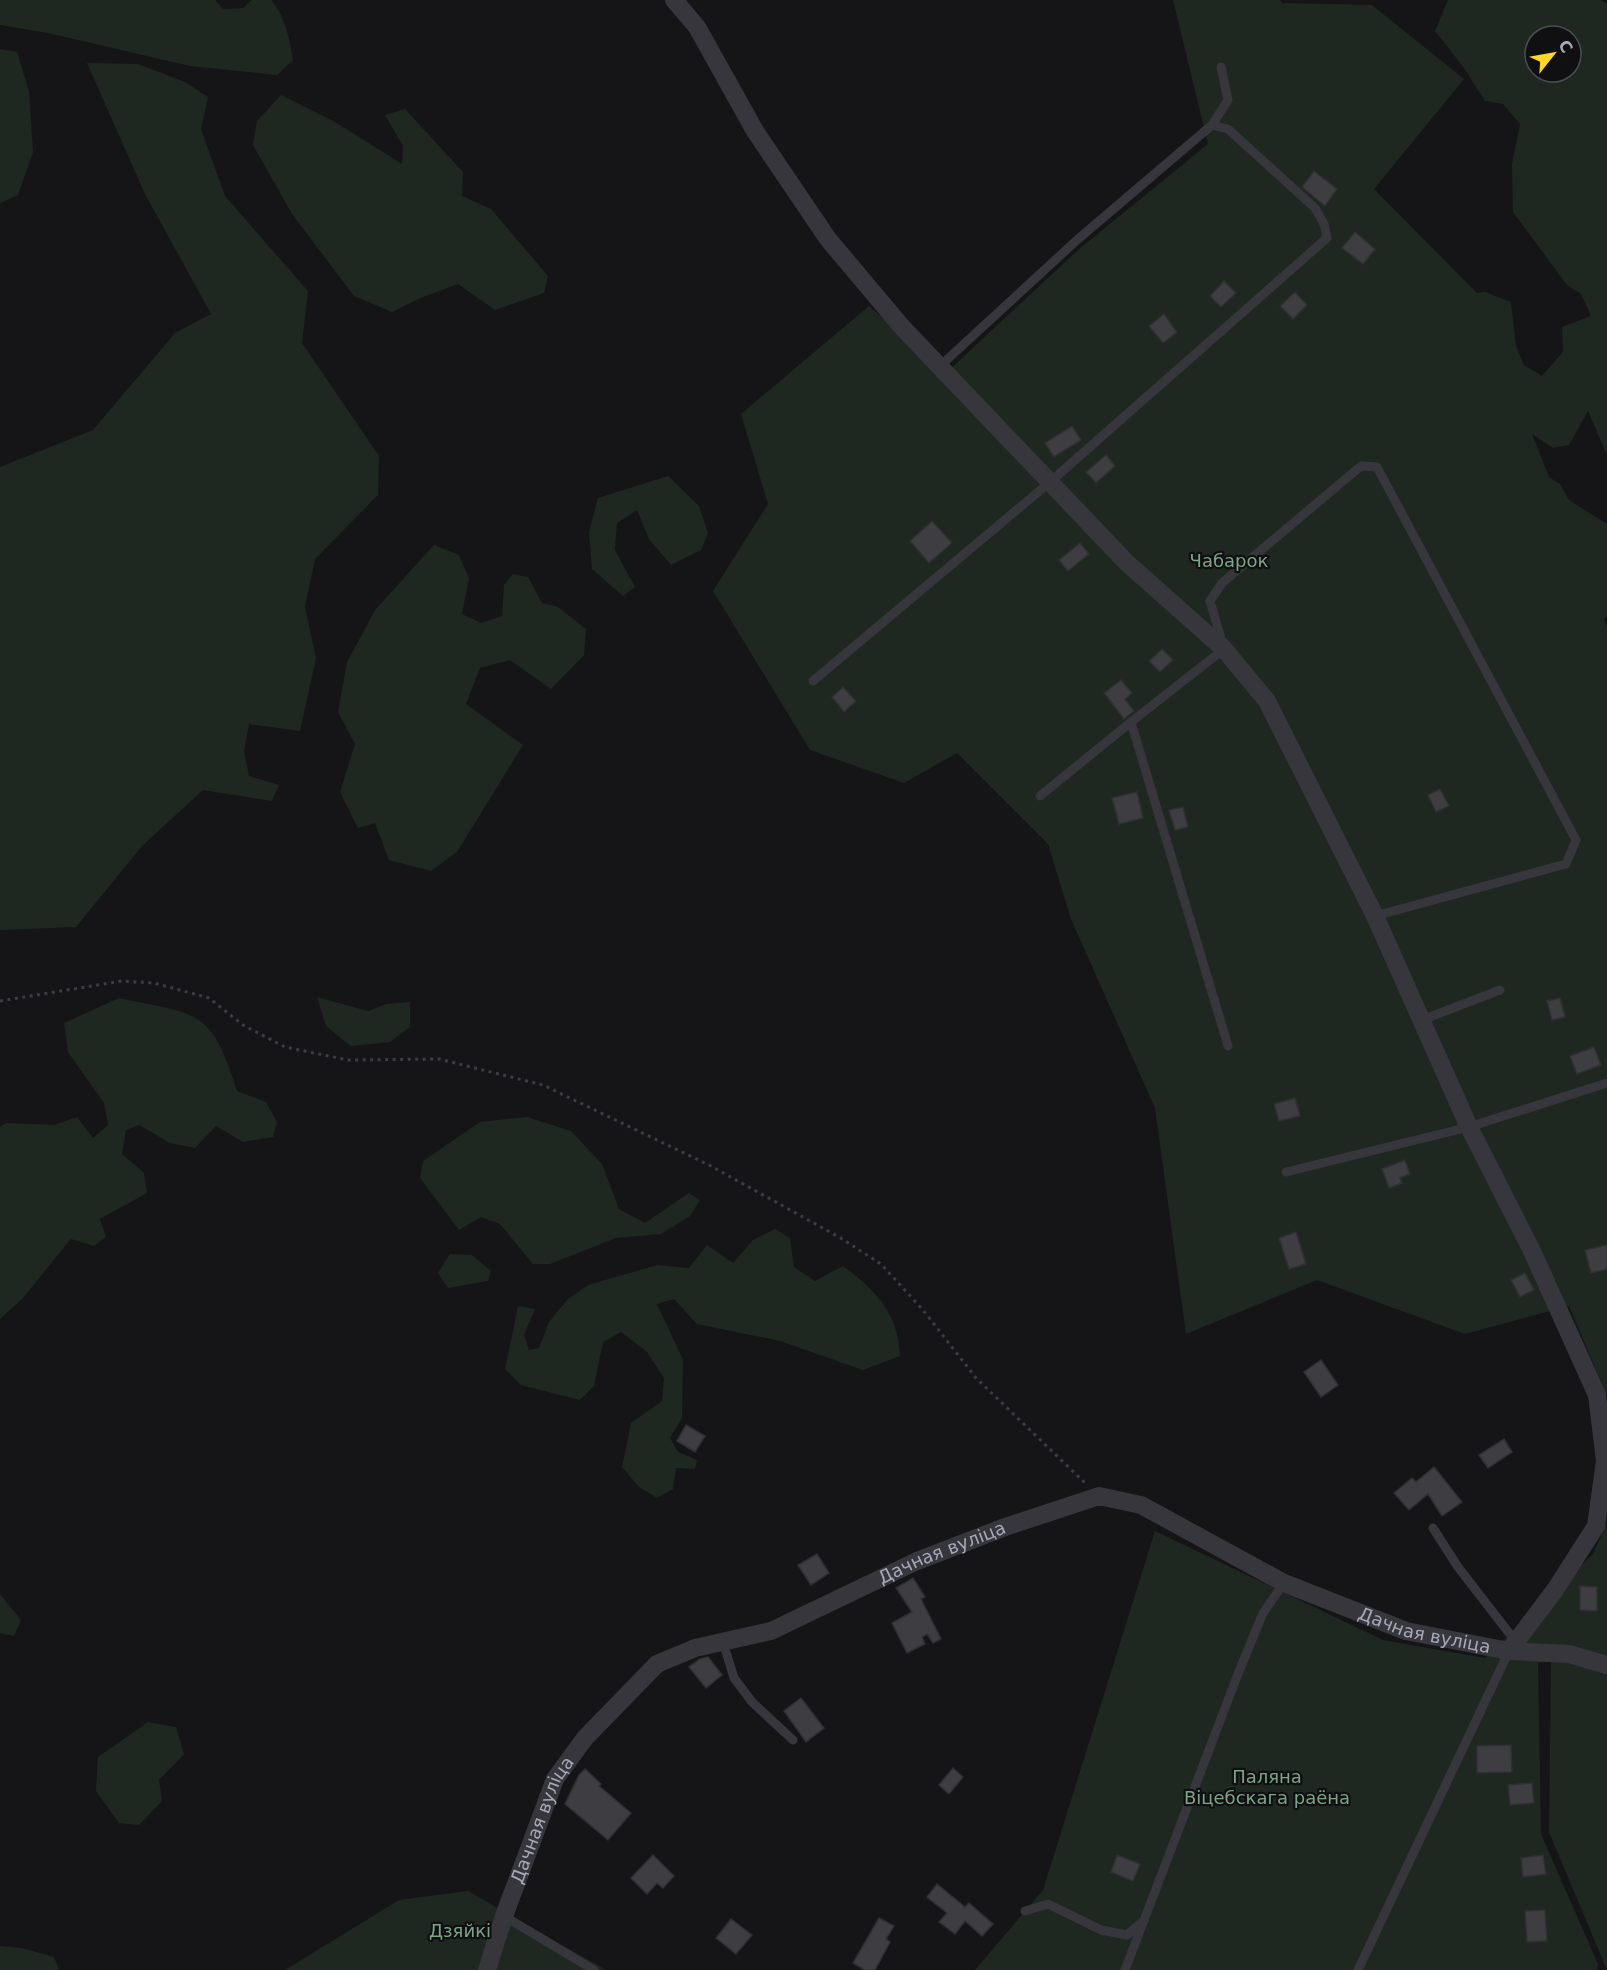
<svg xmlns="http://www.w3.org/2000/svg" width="1607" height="1970" viewBox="0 0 1607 1970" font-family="'DejaVu Sans',sans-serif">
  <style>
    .green { fill: #1f2721; fill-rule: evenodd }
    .building { fill: #3d3d42; stroke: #302f33; stroke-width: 1.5 }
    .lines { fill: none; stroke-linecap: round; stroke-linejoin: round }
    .path { stroke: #3c3d44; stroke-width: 3; stroke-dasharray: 3 4.5; stroke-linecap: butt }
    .lane { stroke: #36363c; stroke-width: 9 }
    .street { stroke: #36363c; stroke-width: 18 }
    .labels { text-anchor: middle; stroke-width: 4.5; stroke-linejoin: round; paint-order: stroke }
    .park-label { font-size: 18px; fill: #7ca485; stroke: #101012 }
    .street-label { font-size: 18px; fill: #a6a9b8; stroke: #101012 }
  </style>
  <rect width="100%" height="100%" fill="#151517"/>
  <!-- green -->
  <g class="green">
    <path d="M0 0H215L223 9 243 8 252 0H271C285 15 290 41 293 60L277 75 190 66 48 33 0 25Z"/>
    <path d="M1173 0H1280L1282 3 1372 5 1464 79 1374 189 1477 293 1485 292 1511 302 1516 346 1524 365 1542 376 1563 352 1562 327 1591 316 1581 294 1567 285 1513 212 1512 164 1520 124 1503 104 1485 101 1464 68 1435 31 1448 0H1601L1607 4V455L1588 411 1569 445 1553 448 1532 434 1549 477 1560 484 1569 500 1607 524V616L1604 619 1607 628V1396L1569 1306 1465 1334 1317 1280 1186 1334 1155 1108 1071 919 1048 844 957 753 904 783 810 750 713 591 768 504 741 414 869 306 946 373 1079 249 1208 144ZM1535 36H1571V72H1535Z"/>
    <path d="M0 49 17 52 29 91 33 152 18 195 0 203Z"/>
    <path d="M87 63 138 64 185 82 208 97 201 129 225 196 308 291 302 343 379 456 378 495 315 559 305 607 316 658 300 731 249 724 244 751 249 776 279 785 272 801 203 790 142 846 76 927 0 930V467L93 430 175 333 211 314 145 194Z"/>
    <path d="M281 95 335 122 402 164 403 146 385 115 405 109 463 172 462 196 491 209 548 276 544 293 495 310 458 284 418 299 392 312 354 296 292 214 253 145 257 121Z"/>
    <path d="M668 476 699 506 708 533 701 550 671 565 649 539 637 510 617 523 615 550 635 587 623 596 592 569 589 532 598 498Z"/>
    <path d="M434 545 459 555 469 578 462 614 481 623 502 616 504 585 513 574 528 577 542 603 558 607 586 629 584 655 551 689 510 660 480 668 466 704 523 745 457 852 431 871 389 860 375 823 358 828 340 792 355 744 338 712 347 662 375 610Z"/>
    <path d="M317 997 368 1011 387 1004 410 1002V1027L390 1042 351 1046 326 1026Z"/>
    <path d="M119 998C199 1015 211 1008 237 1091L266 1102 277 1122 273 1137 243 1142 216 1126 195 1148 170 1143 139 1125 126 1130 122 1154 144 1173 147 1193 100 1219 106 1237 94 1246 71 1239 22 1299 0 1319V1127L6 1123 54 1125 77 1117 93 1138 108 1125 104 1103 68 1052 64 1023Z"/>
    <path d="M527 1117 571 1131 602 1164 619 1209 645 1223 689 1193 700 1200 690 1216 661 1234 616 1238 550 1264H533L500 1224 481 1217 459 1230 420 1178 423 1161 480 1122Z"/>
    <path d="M775 1229 790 1238 794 1267 815 1281 843 1266C876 1291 898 1312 900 1356L863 1370 780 1341 697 1324 674 1299 657 1304 683 1360 682 1418 670 1438 678 1452 697 1460 695 1469 676 1468 673 1489 657 1498 639 1487 622 1467 631 1423 662 1401 664 1378 647 1352 621 1332 603 1342 594 1386 580 1400 521 1385 505 1369 518 1306 535 1309 524 1335 529 1350 539 1348 549 1322 568 1299 588 1285 657 1265 689 1268 707 1245 733 1263 753 1240Z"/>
    <path d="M450 1254 472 1255 491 1271 488 1281 448 1288 438 1273Z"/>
    <path d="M1607 1522V1970L1549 1832 1551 1661 1538 1663 1541 1834 1598 1964 1597 1970H975L1043 1890 1155 1531 1383 1640 1485 1658 1593 1554Z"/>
    <path d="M0 1594 21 1620 14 1636 0 1633Z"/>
    <path d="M148 1722 176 1727 184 1754 159 1780 162 1801 139 1825 119 1823 96 1791 98 1757Z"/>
    <path d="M468 1891 606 1970H285L399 1900Z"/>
    <path d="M0 1946 22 1948 54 1957 59 1970H0Z"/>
  </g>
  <!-- building -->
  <g class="building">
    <path d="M1314 171 1337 189 1325 206 1302 187Z"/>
    <path d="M1355 232 1375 249 1363 264 1342 248Z"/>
    <path d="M1224 281 1236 293 1221 307 1210 296Z"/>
    <path d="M1295 292 1307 305 1293 319 1280 306Z"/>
    <path d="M1164 314 1177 332 1163 343 1149 326Z"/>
    <path d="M1072 426 1081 440 1054 457 1045 443Z"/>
    <path d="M1106 455 1115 466 1096 483 1086 472Z"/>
    <path d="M932 521 952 543 929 563 910 541Z"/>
    <path d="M1080 543 1089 554 1068 571 1059 560Z"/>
    <path d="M1162 649 1173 660 1160 672 1149 661Z"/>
    <path d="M1121 680 1132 693 1125 699 1134 711 1124 719 1104 693Z"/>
    <path d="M843 687 856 701 844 712 832 697Z"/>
    <path d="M1440 789 1449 806 1436 812 1428 795Z"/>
    <path d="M1137 792 1143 818 1119 824 1112 798Z"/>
    <path d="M1183 807 1188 827 1175 830 1169 810Z"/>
    <path d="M1560 998 1565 1017 1552 1020 1547 1001Z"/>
    <path d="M1594 1047 1601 1065 1577 1074 1570 1056Z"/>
    <path d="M1295 1098 1300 1116 1279 1121 1274 1104Z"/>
    <path d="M1405 1160 1410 1174 1400 1178 1402 1183 1389 1188 1382 1169Z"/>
    <path d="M1296 1232 1306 1264 1289 1269 1279 1238Z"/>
    <path d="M1607 1245V1269L1591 1273 1585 1250Z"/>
    <path d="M1525 1273 1534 1290 1520 1297 1511 1280Z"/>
    <path d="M1321 1360 1338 1385 1321 1397 1304 1372Z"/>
    <path d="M686 1425 705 1436 695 1452 677 1441Z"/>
    <path d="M1504 1439 1512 1452 1488 1468 1479 1455Z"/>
    <path d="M1434 1467 1462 1502 1442 1516 1428 1494 1409 1510 1394 1493 1412 1478 1416 1482Z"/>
    <path d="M817 1554 829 1573 811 1585 798 1565Z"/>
    <path d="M913 1578 925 1597 921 1599 941 1639 933 1643 927 1634 922 1637 925 1644 907 1653 892 1623 912 1612 896 1588Z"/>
    <path d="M1580 1586 1597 1587V1611L1580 1610Z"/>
    <path d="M708 1657 722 1675 706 1688 689 1667 700 1659Z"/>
    <path d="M801 1698 824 1728 806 1742 784 1711Z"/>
    <path d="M1511 1745 1512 1772 1477 1773V1746Z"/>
    <path d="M953 1768 963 1777 949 1794 939 1785Z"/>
    <path d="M585 1769 601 1784 599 1786 631 1813 608 1840 565 1804 579 1775Z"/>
    <path d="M1532 1783 1534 1803 1510 1805 1508 1785Z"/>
    <path d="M653 1855 674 1876 663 1888 657 1883 647 1894 631 1878Z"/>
    <path d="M1117 1855 1140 1864 1133 1881 1111 1872Z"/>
    <path d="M1543 1855 1546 1874 1523 1877 1521 1858Z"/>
    <path d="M937 1884 965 1907 969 1903 993 1924 982 1936 965 1921 955 1934 939 1922 947 1913 927 1897Z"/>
    <path d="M1545 1910 1547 1941 1527 1942 1525 1911Z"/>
    <path d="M879 1918 894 1926 886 1939 890 1942 875 1970H865L853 1963Z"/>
    <path d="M731 1919 752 1935 736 1954 716 1938Z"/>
  </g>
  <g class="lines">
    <!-- path -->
    <path class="path" d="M0 1001 122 981 154 983 209 998 243 1025 285 1047 348 1060 439 1059 543 1085 709 1165 839 1237 881 1264 923 1310 976 1378 1085 1483"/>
    <!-- lane -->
    <g class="lane">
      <path d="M1212 125 1228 100 1221 67"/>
      <path d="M813 681 1050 482 1327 238 1324 224 1315 208 1228 129 1212 125 1077 240 940 366"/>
      <path d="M1040 796 1131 722"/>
      <path d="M1422 1020 1500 990"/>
      <path d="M1228 1046 1131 722 1224 649 1210 601 1222 583 1361 466 1377 467 1576 840 1566 864 1375 916"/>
      <path d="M1286 1172 1469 1127 1607 1083"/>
      <path d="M1433 1528 1458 1567 1516 1642"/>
      <path d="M723 1642 734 1678 752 1702 793 1740"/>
      <path d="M1025 1911 1048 1904 1101 1930 1127 1935 1141 1923"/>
      <path d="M504 1916 594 1970"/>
      <path d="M1125 1970 1238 1674 1263 1613 1284 1583"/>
      <path d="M1358 1970 1509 1651"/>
    </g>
    <!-- street -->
    <g class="street">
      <path d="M674 0 697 27 755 131 828 239 902 327 1127 563 1224 649 1267 701 1375 916 1469 1127 1532 1251 1597 1395 1605 1461 1596 1526 1555 1590 1509 1651"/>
      <path id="s1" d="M487 1970 504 1916 555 1779 585 1738 657 1664 695 1648 771 1631 917 1561 1005 1527 1099 1496 1141 1505 1284 1583 1406 1631 1509 1651 1569 1654 1607 1665"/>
    </g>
  </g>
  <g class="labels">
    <!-- park labels -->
    <g class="park-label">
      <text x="1229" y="567">Чабарок</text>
      <text x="1267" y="1783">Паляна<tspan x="1267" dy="21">Віцебскага раёна</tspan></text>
      <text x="460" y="1937">Дзяйкі</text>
    </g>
    <!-- street labels -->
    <g class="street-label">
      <text dy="6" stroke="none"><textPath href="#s1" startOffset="664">Дачная вуліца</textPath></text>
      <text dy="6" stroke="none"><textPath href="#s1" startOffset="1186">Дачная вуліца</textPath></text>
      <text dy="6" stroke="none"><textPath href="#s1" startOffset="160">Дачная вуліца</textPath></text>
    </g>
  </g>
  <!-- north arrow -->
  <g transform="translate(1553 54) rotate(59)"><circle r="28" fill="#101012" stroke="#4c4d54" stroke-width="1.5"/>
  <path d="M0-4.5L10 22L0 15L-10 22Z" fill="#fdd627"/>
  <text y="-9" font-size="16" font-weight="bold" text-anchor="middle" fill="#a6a9b8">С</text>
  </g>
</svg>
